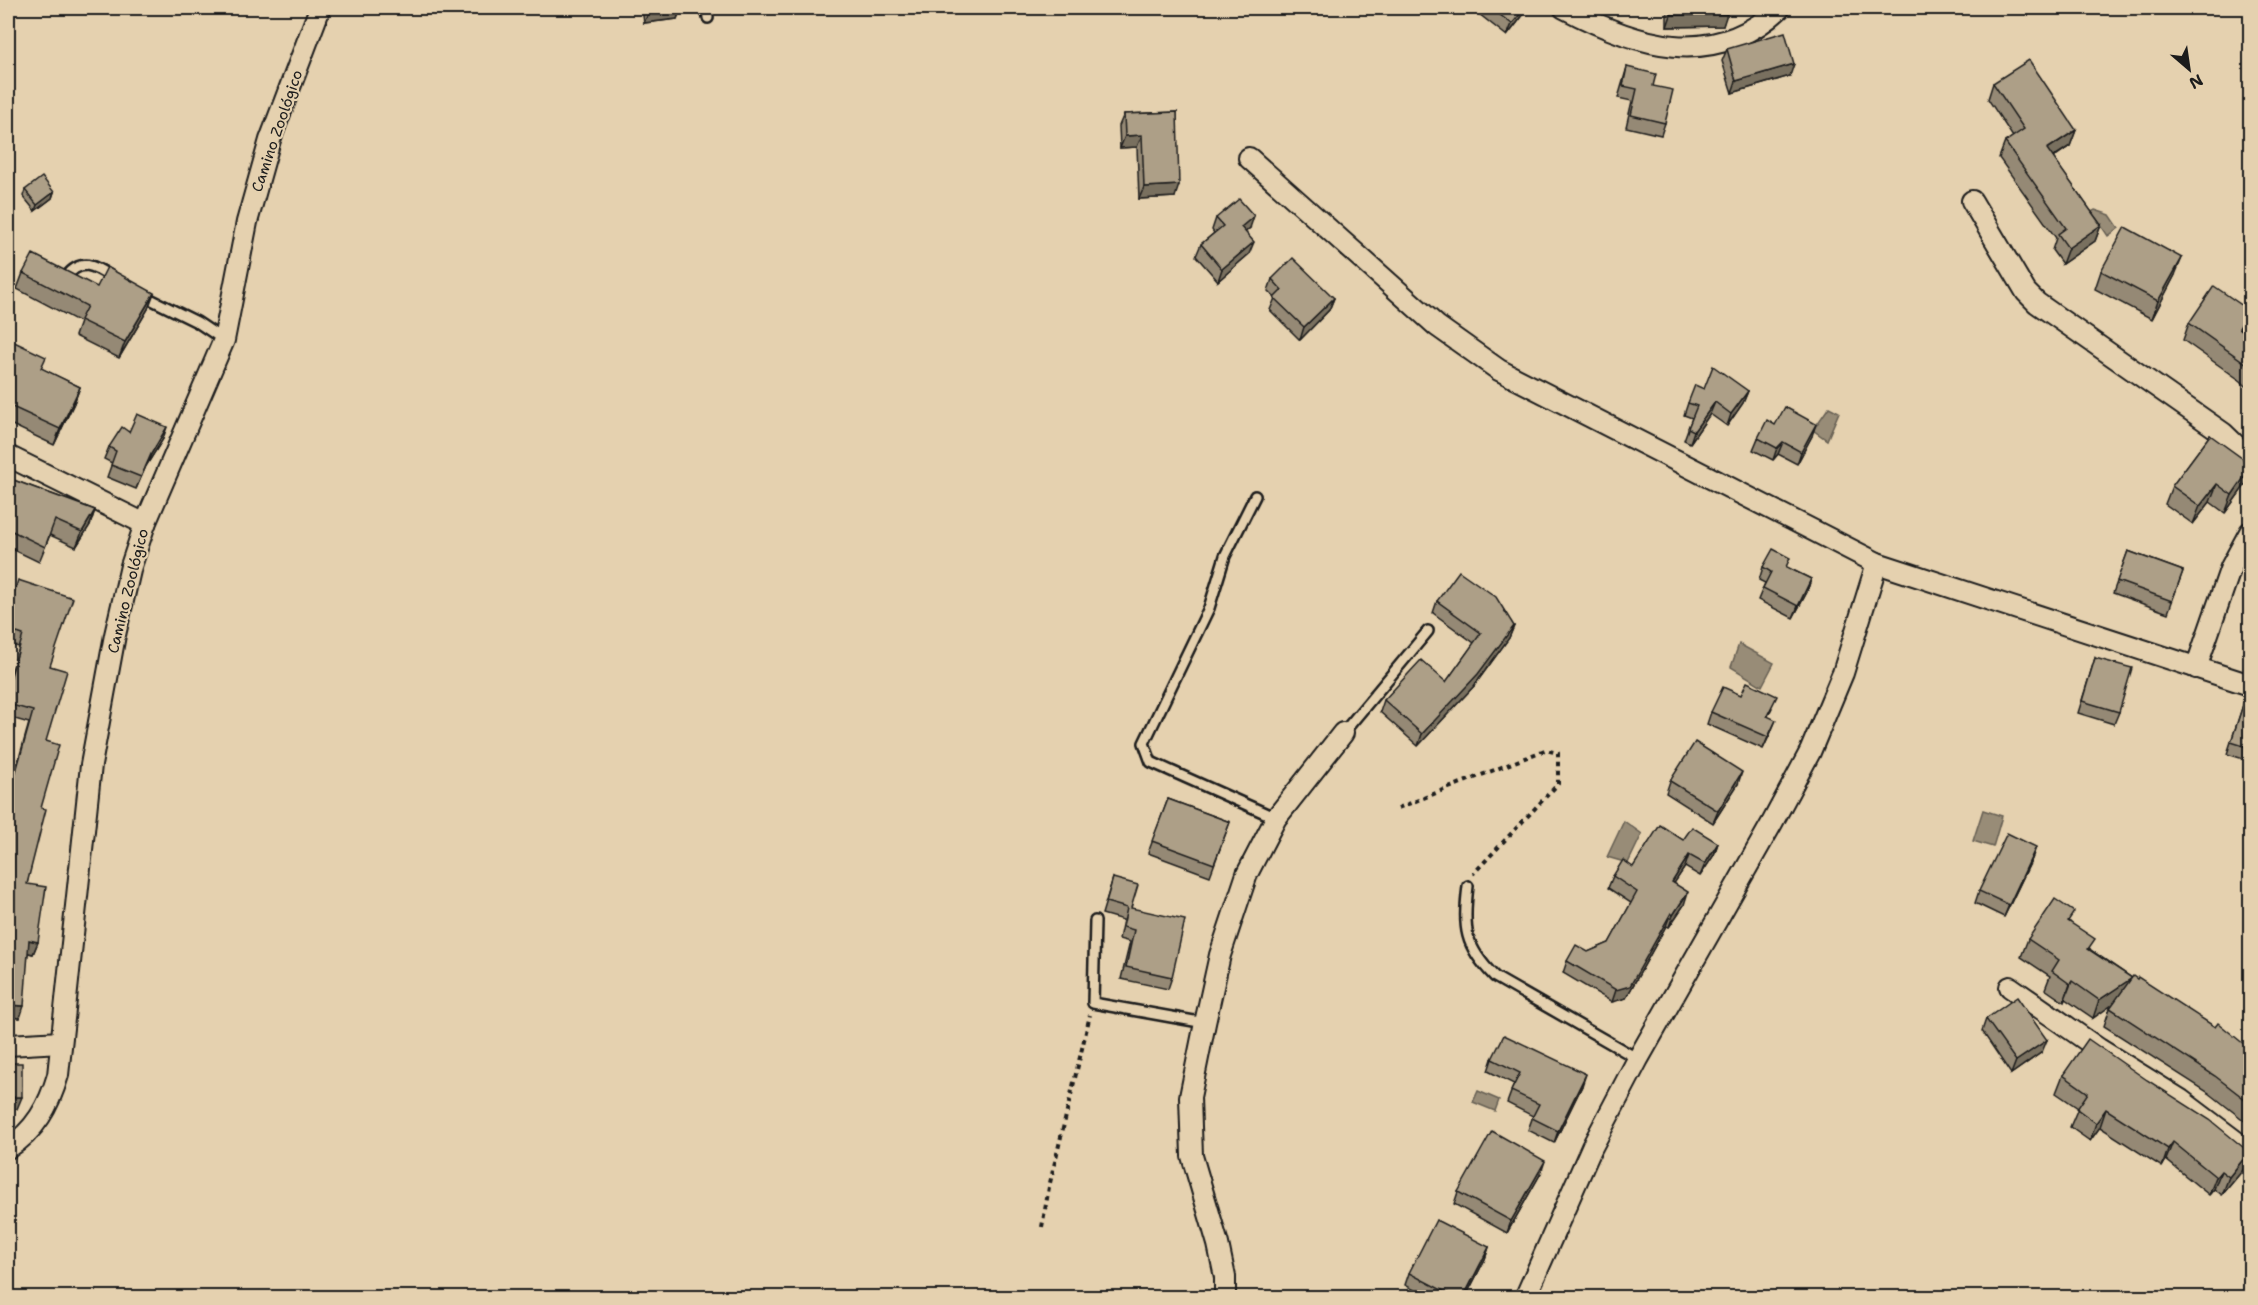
<svg xmlns="http://www.w3.org/2000/svg" width="2258" height="1305" viewBox="0 0 2258 1305" font-family="'Shantell Sans',sans-serif">
  <style>
    .water { fill: #988c77; stroke: #665f53; stroke-width: 1.5 }
    .lines { fill: none; stroke-linecap: round; stroke-linejoin: round }
    .lane-casing { stroke: #1c1c1c; stroke-width: 14 }
    .street-casing { stroke: #1c1c1c; stroke-width: 24 }
    .path { stroke: #1c1c1c; stroke-width: 4; stroke-dasharray: 4.5 4.5; stroke-linecap: butt }
    .lane { stroke: #e5d1af; stroke-width: 9 }
    .street { stroke: #e5d1af; stroke-width: 20 }
    .wall { fill: #958974; stroke: #1c1c1c; stroke-width: 1.5 }
    .shaded-wall { fill: #796f5e; stroke: #1c1c1c; stroke-width: 1.5 }
    .building { fill: #ad9f87; stroke: #1c1c1c; stroke-width: 1.5 }
    .labels { text-anchor: middle; stroke-width: 4.5; stroke-linejoin: round; paint-order: stroke }
    .street-label { font-size: 15px; fill: #1c1c1c; stroke: #e5d1af }
  </style>
  <rect width="100%" height="100%" fill="#e5d1af"/>
  <filter id="ink" filterUnits="userSpaceOnUse"><feTurbulence type="fractalNoise" baseFrequency=".0167" numOctaves="2"/><feDisplacementMap in="SourceGraphic" scale="12" xChannelSelector="R" yChannelSelector="G"/><feConvolveMatrix kernelMatrix="1 2 1 2 8 2 1 2 1" color-interpolation-filters="sRGB"/></filter>
  <g filter="url(#ink)">
    <!-- water -->
    <g class="water">
      <path d="M2095 210 2110 215 2119 228 2108 236 2096 218 2086 215Z"/>
      <path d="M1829 407 1839 412 1827 440 1813 430Z"/>
      <path d="M1739 644 1774 663 1762 686 1731 667Z"/>
      <path d="M1983 810 2002 816 1993 847 1973 841Z"/>
      <path d="M1624 821 1642 834 1628 863 1607 857Z"/>
      <path d="M1478 1091 1499 1100 1495 1111 1473 1102Z"/>
    </g>
    <g class="lines">
      <defs>
        <g id="lane">
          <path d="M707 8 708 18"/>
          <path d="M66 277C82 256 96 267 115 279"/>
          <path d="M142 295 197 322 224 340"/>
          <path d="M1255 496 1225 556 1209 608 1144 743 1151 762 1276 818"/>
          <path d="M1343 733 1428 631"/>
          <path d="M1468 886C1463 928 1464 946 1495 977L1638 1059"/>
          <path d="M1095 921 1093 1003 1205 1023"/>
        </g>
        <g id="street">
          <path d="M1564 8C1636 46 1713 71 1780 8"/>
          <path d="M1249 158 1437 326 1499 370 1877 563 2250 685"/>
          <path d="M1972 201 2026 292 2037 303 2223 433 2250 459"/>
          <path d="M8 456 145 524"/>
          <path d="M2196 668 2231 567 2250 532"/>
          <path d="M2010 987 2099 1049 2181 1100 2250 1152"/>
          <path d="M8 1045 61 1042"/>
          <path d="M8 1148C35 1131 49 1106 58 1075L91 765 115 635 131 566 145 524 224 340 247 222 270 140 320 8"/>
          <path d="M1225 1298V1277L1218 1244 1192 1156 1190 1097 1205 1023 1220 955 1247 874 1276 818 1343 733"/>
          <path d="M1525 1298 1592 1147 1638 1059 1772 823 1810 752 1843 673 1877 563"/>
        </g>
      </defs>
      <!-- lane casing -->
      <use href="#lane" class="lane-casing"/>
      <!-- street casing -->
      <use href="#street" class="street-casing"/>
      <!-- path -->
      <g class="path">
        <path d="M1398 808 1545 750 1558 753V784L1473 874"/>
        <path d="M1042 1227 1049 1187 1090 1015"/>
      </g>
      <!-- lane -->
      <use href="#lane" class="lane"/>
      <!-- street -->
      <use href="#street" class="street"/>
    </g>
    <!-- wall -->
    <g class="wall">
      <path d="M642 8H681L677 19 644 23Z"/>
      <path d="M1475 8H1528L1527 10 1507 36 1474 10Z"/>
      <path d="M1667 8H1727L1723 26 1667 27Z"/>
      <path d="M1727 49 1790 76 1732 93 1722 61Z"/>
      <path d="M1627 67 1653 86 1665 123 1661 135 1626 127 1632 101 1618 98Z"/>
      <path d="M1993 83 2076 130 2070 146 2053 158 2101 225 2095 241 2062 264 2052 250 2056 238 1999 158 2005 142 2013 137 1988 99Z"/>
      <path d="M1177 112 1175 197 1139 199 1137 147 1120 148 1119 126 1124 114Z"/>
      <path d="M25 190 54 192 52 198 35 211 23 196Z"/>
      <path d="M1216 218 1250 228 1245 232 1249 254 1218 281 1196 256 1201 244 1214 233 1212 230Z"/>
      <path d="M2101 271 2175 275 2152 319 2095 289Z"/>
      <path d="M23 273 148 309 119 358 75 336 80 322 17 289Z"/>
      <path d="M1272 279 1334 298 1329 310 1300 340 1270 310 1275 298 1268 291Z"/>
      <path d="M2189 323 2244 329 2243 331 2250 336V390L2241 381 2183 340Z"/>
      <path d="M8 339 42 369 80 387 74 403 54 445 8 423Z"/>
      <path d="M1704 389 1748 391 1743 403 1727 426 1710 414 1690 443 1684 440 1692 418 1684 415 1688 403Z"/>
      <path d="M1775 425 1812 436 1797 464 1778 454 1773 460 1753 450 1758 438Z"/>
      <path d="M129 432 163 439 146 466 136 489 107 477 112 463 104 459 109 447Z"/>
      <path d="M2210 435 2246 484 2225 513 2210 502 2193 524 2165 504 2172 486Z"/>
      <path d="M8 478 95 510 90 525 76 547 50 535 39 562 8 547Z"/>
      <path d="M2128 551 2183 571 2168 613 2113 593Z"/>
      <path d="M1763 567H1787L1811 579 1807 592 1793 618 1758 600 1765 583 1759 580Z"/>
      <path d="M1437 601 1514 626 1509 638 1474 686 1418 746 1380 712 1384 700 1446 682 1474 643 1433 613Z"/>
      <path d="M8 610 50 666 41 808 27 884 38 942 33 954 28 953 20 1018 8 1017V797L29 723 8 717V683L19 647 8 644Z"/>
      <path d="M2095 658 2119 712 2114 724 2078 713Z"/>
      <path d="M1741 695 1772 708 1768 716 1771 732 1763 749 1707 724 1711 712Z"/>
      <path d="M2244 702 2250 704V761L2227 754Z"/>
      <path d="M1670 781 1738 784 1713 823 1666 793Z"/>
      <path d="M1168 799 1230 822 1210 876 1148 853Z"/>
      <path d="M1718 843 1714 855 1700 876 1685 867 1674 883 1684 905 1669 927 1666 926 1626 998 1612 1002 1563 973 1567 961 1609 943 1631 903 1608 888 1613 876 1633 867Z"/>
      <path d="M2032 859 2004 917 1975 903 1979 891Z"/>
      <path d="M1113 878 1172 977 1168 989 1121 979 1130 942 1119 939 1123 920 1102 914Z"/>
      <path d="M2070 922 2091 950 2132 978 2250 1049V1125L2209 1093 2104 1026 2110 1008 2114 1003 2093 1018 2065 999 2064 1002 2045 989 2050 976 2021 957 2028 939Z"/>
      <path d="M1986 1019 2042 1052 2011 1074 1982 1031Z"/>
      <path d="M1492 1059 1582 1086 1554 1143 1528 1130 1533 1116 1507 1103 1514 1084 1488 1071Z"/>
      <path d="M2063 1075 2249 1152 2243 1170 2222 1195 2214 1189 2209 1195 2166 1160 2162 1167 2100 1127 2090 1141 2070 1127 2078 1108 2056 1093Z"/>
      <path d="M1541 1173 1507 1233 1454 1204 1458 1192Z"/>
      <path d="M1489 1247 1485 1259 1465 1298H1429L1405 1285 1409 1273Z"/>
    </g>
    <!-- shaded-wall -->
    <g class="shaded-wall">
      <path d="M674 8H681L677 19 644 23 649 11Z"/>
      <path d="M1525 8H1528L1527 10 1507 36 1512 24Z"/>
      <path d="M1727 14 1723 26 1667 27 1671 15Z"/>
      <path d="M1794 64 1790 76 1732 93 1736 81Z"/>
      <path d="M2076 130 2070 146 2041 165 2047 149Z"/>
      <path d="M1142 135 1137 147 1120 148 1125 136Z"/>
      <path d="M1179 185 1175 197 1139 199 1144 187Z"/>
      <path d="M54 192 52 198 35 211 37 205Z"/>
      <path d="M1254 216 1250 228 1237 239 1241 227Z"/>
      <path d="M2101 225 2095 241 2062 264 2068 248Z"/>
      <path d="M1254 242 1249 254 1218 281 1222 269Z"/>
      <path d="M2182 258 2175 275 2152 319 2158 301Z"/>
      <path d="M154 293 148 309 119 358 125 342Z"/>
      <path d="M1334 298 1329 310 1300 340 1304 327Z"/>
      <path d="M2250 311 2244 329 2232 346 2239 328Z"/>
      <path d="M80 387 74 403 54 445 60 429Z"/>
      <path d="M1748 391 1743 403 1727 426 1731 414Z"/>
      <path d="M1715 402 1710 414 1690 443 1694 431Z"/>
      <path d="M1816 424 1812 436 1797 464 1801 452Z"/>
      <path d="M167 427 163 439 146 466 136 489 151 454Z"/>
      <path d="M1783 442 1778 454 1773 460 1777 448Z"/>
      <path d="M2250 469V473L2246 484 2225 513 2232 495Z"/>
      <path d="M2217 484 2210 502 2193 524 2200 506Z"/>
      <path d="M95 510 90 525 76 547 82 532Z"/>
      <path d="M1811 579 1807 592 1793 618 1798 606Z"/>
      <path d="M1514 626 1509 638 1474 686 1418 746 1422 734Z"/>
      <path d="M1776 720 1771 732 1763 749 1768 737Z"/>
      <path d="M1742 772 1738 784 1713 823 1718 811Z"/>
      <path d="M1718 843 1714 855 1700 876 1705 864Z"/>
      <path d="M2036 847 2032 859 2004 917 2009 905Z"/>
      <path d="M1689 855 1685 867 1667 894 1672 882Z"/>
      <path d="M1688 892 1684 905 1669 927 1673 915Z"/>
      <path d="M1671 913 1666 926 1626 998 1612 1002 1616 990Z"/>
      <path d="M29 940 38 942 33 954 25 952Z"/>
      <path d="M2132 978 2125 996 2093 1018 2099 1000Z"/>
      <path d="M2072 981 2065 999 2064 1002 2070 984Z"/>
      <path d="M8 1005 24 1006 20 1018 8 1017Z"/>
      <path d="M2047 1040 2042 1052 2011 1074 2016 1061Z"/>
      <path d="M1586 1074 1582 1086 1554 1143 1558 1131Z"/>
      <path d="M8 1097H22L17 1109H8Z"/>
      <path d="M2106 1109 2100 1127 2090 1141 2096 1123Z"/>
      <path d="M2173 1142 2166 1160 2162 1167 2168 1149Z"/>
      <path d="M2249 1152 2243 1170 2222 1195 2229 1177Z"/>
      <path d="M1545 1161 1541 1173 1507 1233 1511 1221Z"/>
      <path d="M2221 1171 2214 1189 2209 1195 2216 1177Z"/>
      <path d="M1489 1247 1485 1259 1465 1298H1463Z"/>
    </g>
    <!-- building -->
    <g class="building">
      <path d="M648 8H674L649 11Z"/>
      <path d="M1491 8H1525L1512 24Z"/>
      <path d="M1671 8H1727V14L1671 15Z"/>
      <path d="M1785 32 1794 64 1736 81 1727 49Z"/>
      <path d="M2029 60 2076 130 2047 149 2101 225 2068 248 2058 234 2066 228 2005 142 2024 129 1993 83Z"/>
      <path d="M1627 67 1656 74 1653 86 1673 90 1665 123 1631 115 1637 89 1623 86Z"/>
      <path d="M1177 112 1179 185 1144 187 1142 135 1125 136 1124 114Z"/>
      <path d="M42 177 54 192 37 205 25 190Z"/>
      <path d="M1239 199 1254 216 1241 227 1254 242 1222 269 1201 244 1223 226 1216 218Z"/>
      <path d="M2125 227 2182 258 2158 301 2101 271Z"/>
      <path d="M33 254 97 287 107 267 154 293 125 342 80 320 87 306 23 273Z"/>
      <path d="M1293 258 1334 298 1304 327 1274 298 1282 290 1272 279Z"/>
      <path d="M2214 286 2250 311 2239 328 2250 336V366L2189 323Z"/>
      <path d="M8 339 46 357 41 368 80 387 60 429 8 405Z"/>
      <path d="M1713 366 1748 391 1731 414 1715 402 1694 431 1688 428 1697 406 1688 403 1695 385 1704 389Z"/>
      <path d="M1785 407 1816 424 1801 452 1783 442 1777 448 1758 438 1767 420 1775 425Z"/>
      <path d="M137 414 167 427 151 454 141 477 111 465 116 451 109 447 122 427 129 432Z"/>
      <path d="M2210 435 2250 464V469L2232 495 2217 484 2200 506 2172 486Z"/>
      <path d="M8 478 95 510 82 532 55 520 45 547 8 529Z"/>
      <path d="M1773 549 1790 558 1786 567 1811 579 1798 606 1763 588 1771 572 1763 567Z"/>
      <path d="M2128 551 2183 571 2172 601 2117 581Z"/>
      <path d="M1459 571 1496 597 1514 626 1478 674 1422 734 1384 700 1421 660 1446 682 1481 633 1437 601Z"/>
      <path d="M18 580 73 598 50 666 67 671 46 741 59 745 41 808 46 809 27 884 46 887 38 942 29 940 24 1006 8 1005V912L9 904H8V800L33 711 8 704V686L23 635 8 630V611Z"/>
      <path d="M2095 658 2132 668 2119 712 2082 701Z"/>
      <path d="M1747 682 1777 696 1767 716 1776 720 1768 737 1711 712 1723 687 1741 695Z"/>
      <path d="M2244 702 2250 704V748L2231 742Z"/>
      <path d="M1695 742 1742 772 1718 811 1670 781Z"/>
      <path d="M1168 799 1230 822 1214 864 1152 841Z"/>
      <path d="M1660 825 1683 840 1692 827 1718 843 1705 864 1689 855 1672 882 1688 892 1673 915 1671 913 1630 986 1616 990 1567 961 1576 945 1588 952 1609 943 1637 892 1613 876 1623 860 1633 867Z"/>
      <path d="M2007 833 2036 847 2009 905 1979 891Z"/>
      <path d="M1113 878 1138 885 1131 908 1185 920 1172 977 1126 967 1134 930 1123 927 1127 908 1106 902Z"/>
      <path d="M2055 899 2074 912 2068 921 2095 939 2088 949 2132 978 2099 1000 2072 981 2070 984 2052 971 2059 960 2028 939Z"/>
      <path d="M2133 976 2137 979 2138 977 2215 1027 2218 1023 2250 1049V1103L2215 1076 2110 1008Z"/>
      <path d="M2017 997 2047 1040 2016 1061 1986 1019Z"/>
      <path d="M1504 1035 1586 1074 1558 1131 1532 1118 1539 1104 1511 1091 1520 1073 1492 1059Z"/>
      <path d="M2088 1039 2147 1080 2210 1120 2249 1152 2229 1177 2221 1171 2216 1177 2173 1142 2168 1149 2106 1109 2096 1123 2077 1109 2088 1093 2063 1075Z"/>
      <rect x="8" y="1063" width="14" height="34"/>
      <path d="M1492 1131 1545 1161 1511 1221 1458 1192Z"/>
      <path d="M1436 1220 1489 1247 1463 1298H1457L1409 1273Z"/>
    </g>
  </g>
  <g class="labels">
    <!-- street labels -->
    <g class="street-label">
      <text transform="translate(277 131) rotate(-71)" y="5">Camino Zoológico</text>
      <text transform="translate(128 591) rotate(-76)" y="5">Camino Zoológico</text>
    </g>
  </g>
  <!-- margin -->
  <rect width="2258" height="1305" fill="none" stroke="#e5d1af" stroke-width="30"/>
  <rect x="15" y="15" width="2228" height="1275" fill="none" stroke="#1c1c1c" stroke-width="2" filter="url(#ink)"/>
  <!-- north arrow -->
  <g transform="translate(2189 69) rotate(151)" stroke="#e5d1af" stroke-width="4.5" paint-order="stroke">
  <path d="M0-4.5L10 22L0 15L-10 22Z" fill="#1c1c1c"/>
  <text y="-9" font-size="16" font-weight="bold" text-anchor="middle" fill="#1c1c1c">N</text>
  </g>
</svg>
